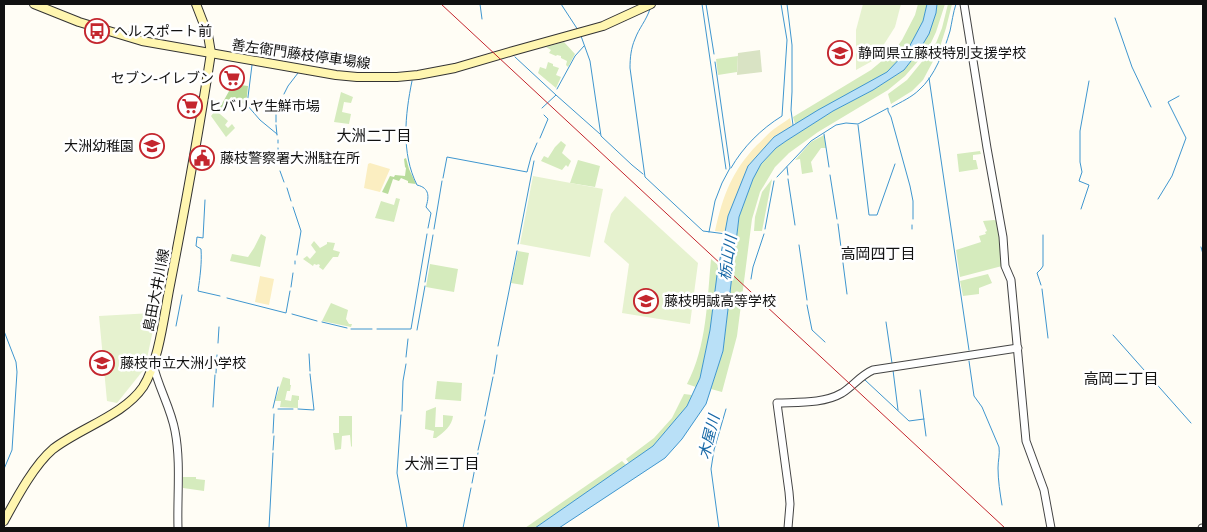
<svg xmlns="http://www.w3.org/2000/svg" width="1207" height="532" viewBox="0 0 1207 532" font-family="Literata,'Noto Sans JP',serif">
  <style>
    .green { fill: #d5ebbd }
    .forest { fill: #b9dc9c }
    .sand { fill: #fbeec1 }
    .cemetery { fill: #d9e3c4 }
    .pitch { fill: #e6f2cf }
    .water { fill: #b9e0f7; stroke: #3f96cf }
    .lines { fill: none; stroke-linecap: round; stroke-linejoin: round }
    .stream { stroke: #3f96cf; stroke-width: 1 }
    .tertiary-casing { stroke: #444; stroke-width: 9 }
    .secondary-casing { stroke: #333; stroke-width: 10 }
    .tertiary { stroke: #fff; stroke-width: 7 }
    .secondary { stroke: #fff6b0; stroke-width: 8 }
    .rail { stroke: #c4262e; stroke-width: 1 }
    .labels { text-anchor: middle; stroke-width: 5; stroke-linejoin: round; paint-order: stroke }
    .poi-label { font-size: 14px; fill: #111; stroke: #fff; text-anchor: start }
    .street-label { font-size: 14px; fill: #111; stroke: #fff }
    .neighbourhood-label { font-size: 15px; fill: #111; stroke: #fff }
    .water-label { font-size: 15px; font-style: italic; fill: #1768a6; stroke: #fff }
  </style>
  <rect width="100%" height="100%" fill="#fffdf5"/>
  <!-- green -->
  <g class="green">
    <path d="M918 4H927L923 21 907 51 887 72 795 124 793 117 871 70 895 50 902 40 915 15Z"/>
    <path d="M937 4H945L936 32 929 47 919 60 905 76 888 90 818 132 789 153 775 167 760 192 752 219 737 336 722 392 711 389 723 351 739 217 753 179 761 164 776 148 786 141 833 111 873 90 904 70 936 13Z"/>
    <path d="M948 4H952L946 28 939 50 923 80 912 91 891 104 888 94 907 80 925 58 936 43 942 28Z"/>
    <path d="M564 42 575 54 568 67 566 65 567 61 561 58V56L557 55 556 56 549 53 551 50 546 47Z"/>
    <path d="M738 56 737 72 718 75 716 59Z"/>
    <path d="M548 62 553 64V66L559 68 556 75 561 77 556 88 538 73 540 67 546 69Z"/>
    <path d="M341 92 353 97 351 103 344 102 342 112 351 114 349 124 334 122Z"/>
    <path d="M215 111 220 114 228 121 225 125 228 128 232 124 235 128 226 137 211 116Z"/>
    <path d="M824 135 826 148H821L811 162 813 172 802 174 800 159 795 160 811 142Z"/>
    <path d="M561 141 566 145 562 153 571 161 568 167 566 165 562 170 541 161 544 156 548 158 555 147Z"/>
    <path d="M980 151 981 154 973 155V160H976L978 169 959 172 957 154Z"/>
    <path d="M578 160 600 166 595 187 570 183Z"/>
    <path d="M772 179 762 231H754L755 217 762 192Z"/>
    <path d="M396 198 400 199 394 222 375 218 381 201 394 205Z"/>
    <path d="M994 220 997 221 1000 235 1002 266 960 277 956 250 981 242 979 236 986 234 985 232 987 231 983 221Z"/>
    <path d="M261 234 266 237 260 267 230 261 232 254 248 257 254 248Z"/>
    <path d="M314 241 320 248 327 244V242L335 243 333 250 340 252 338 257H333L323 270 319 267 320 265 318 264 317 265 314 264 313 266 303 259 307 256 310 259 316 252 311 245Z"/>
    <path d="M518 251 529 253 523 285 511 283Z"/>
    <path d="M711 259 719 266 710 330 700 378 696 387 687 384C707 346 707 301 711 259Z"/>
    <path d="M430 264 458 269 454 292 426 287Z"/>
    <path d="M988 274 992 283 979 288V294L963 296 960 281Z"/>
    <path d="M331 303 348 310 346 319 349 324H352L351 327 322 321Z"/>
    <path d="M283 377 290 379V385H291L290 391H287L285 400 291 401 292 395 299 396V400H298V408L280 407 281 401H275Z"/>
    <path d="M437 381 462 383 461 401 435 399Z"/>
    <path d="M684 394 692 395 687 406 653 446 629 463 626 459 654 438 672 418Z"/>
    <path d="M436 407 435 427H443V415L453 416C452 426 444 432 436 438H433L434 431 425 429 426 411Z"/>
    <path d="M339 416H352V447L351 446 350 435 342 436 341 449 335 450 333 433H343H339Z"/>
    <path d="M622 461 626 465 535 528H525Z"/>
    <path d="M183 477H196V479L205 480 204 491 183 488Z"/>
  </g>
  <!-- forest -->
  <g class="forest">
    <path d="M233 84 248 86 246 105 231 97 222 110 219 109Z"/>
    <path d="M406 158 409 169 416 184 408 183V181L401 178 399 181 393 179 388 194 382 192 390 176 394 177 395 175 405 176 406 168 405 167 404 159Z"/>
  </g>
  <!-- sand -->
  <g class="sand">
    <path d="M790 118 792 126 774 137 748 166 729 216 725 232 715 231C723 195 732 171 757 145 763 140 768 133 774 129 779 125 785 122 790 118Z"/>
    <path d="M370 163 390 169 380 192 364 188 368 164Z"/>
    <path d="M260 276 274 279 269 305 255 302Z"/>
  </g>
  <!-- cemetery -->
  <path class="cemetery" d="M760 50 762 72 737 75 738 53Z"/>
  <!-- pitch -->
  <g class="pitch">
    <path d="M863 4H901L895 27 874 60 856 70V30Z"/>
    <path d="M533 176 603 189 590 257 520 244Z"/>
    <path d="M625 196 698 263 690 324 622 313 629 264 604 242 611 214Z"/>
    <path d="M152 313 154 325 145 368 117 403 107 401 99 316Z"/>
  </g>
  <!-- water -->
  <path class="water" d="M927 4H937L936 13 929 34 918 52 904 70 873 90 833 111 786 141 776 148 761 164 753 179 739 217 723 351 706 404 682 439 665 458 559 528H535L653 446 687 406 700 378 710 330 717 275 728 216 748 166 774 137 818 110 887 72 907 51 923 21Z"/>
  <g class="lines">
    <!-- stream -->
    <g class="stream">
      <path d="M480 4 482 19"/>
      <path d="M561 4 578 30"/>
      <path d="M702 4 726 169"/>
      <path d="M706 4 714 54"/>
      <path d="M787 4 792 45V92L791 110 793 125"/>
      <path d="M650 9C646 21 639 28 635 39 631 48 630 58 630 68L645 177 703 231 726 234"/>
      <path d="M1115 18 1132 67 1151 107"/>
      <path d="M581 36 590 61 601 136 632 165 643 174"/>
      <path d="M515 57 556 95 542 108"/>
      <path d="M252 65 247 105 260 120 277 134"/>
      <path d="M929 78 969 350"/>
      <path d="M412 81C405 115 401 153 417 185 430 188 429 197 426 207L431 213 428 228"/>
      <path d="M557 89 575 56 584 46"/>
      <path d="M284 94 288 86 298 73"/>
      <path d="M556 95 600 134"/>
      <path d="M892 107C901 102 912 97 919 90 935 76 944 51 950 31 952 22 953 13 956 4"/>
      <path d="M277 113 279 107"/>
      <path d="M276 122V115"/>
      <path d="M276 125 277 135"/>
      <path d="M858 125 869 215H877L895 164"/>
      <path d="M824 134 829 167"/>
      <path d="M540 138 548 119 544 115"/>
      <path d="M278 140V143"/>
      <path d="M278 148 279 165"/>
      <path d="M787 167 788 175"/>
      <path d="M731 168C743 147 761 129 782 116L787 40 781 4"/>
      <path d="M280 171 284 182"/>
      <path d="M830 175 837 219"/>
      <path d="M777 177 811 141 836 125 846 123 858 124 888 108V111L891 117 910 186 913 201V219"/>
      <path d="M443 178 447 157 527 172 531 157 537 143"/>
      <path d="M788 179 795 225"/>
      <path d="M287 188 291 201"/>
      <path d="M1158 199 1172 176 1186 138 1168 102 1179 96"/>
      <path d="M205 200 203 238 197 237 196 246 201 249C202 263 200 277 198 291L220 296"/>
      <path d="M293 207 301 231 297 255"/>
      <path d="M1081 209 1089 185 1079 181 1082 172 1080 162V131L1089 81"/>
      <path d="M838 224 847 294"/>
      <path d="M912 225V229"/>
      <path d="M434 229 442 181"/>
      <path d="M765 229 774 181"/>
      <path d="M709 232 715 201 722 183 730 168 715 62"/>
      <path d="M518 244 534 161"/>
      <path d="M799 245 807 300"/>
      <path d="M1201 247 1203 254"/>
      <path d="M295 264V261"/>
      <path d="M751 279 753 267 764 234"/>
      <path d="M425 282 433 235"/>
      <path d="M1041 285 1037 273 1041 269 1043 266V235"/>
      <path d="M291 287 293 273"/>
      <path d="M1042 289 1048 338"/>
      <path d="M227 298 286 313 290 291"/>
      <path d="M807 305 812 330 825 342"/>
      <path d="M292 314 317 321"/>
      <path d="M322 322 347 328"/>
      <path d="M886 322 892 363"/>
      <path d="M176 326 182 295"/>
      <path d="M351 329H372"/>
      <path d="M377 329H411L427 234"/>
      <path d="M417 330 425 286"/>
      <path d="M4 331 16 362 17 372 12 450 4 469"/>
      <path d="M1113 335 1191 423"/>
      <path d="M218 343 219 327"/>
      <path d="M498 346 517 251"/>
      <path d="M309 354 310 371"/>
      <path d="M406 357 408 339"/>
      <path d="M969 361 974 396 982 407 999 447C1000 454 998 461 998 468 998 480 1000 493 1002 505"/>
      <path d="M893 370 898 410"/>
      <path d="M216 373 217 355"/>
      <path d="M494 374 497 355"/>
      <path d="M865 380 909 421 924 419"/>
      <path d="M920 390 926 436"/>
      <path d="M213 407 215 375"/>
      <path d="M273 408 278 387"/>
      <path d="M278 409H293"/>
      <path d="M298 409 314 410 310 374"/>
      <path d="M402 411 403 381 406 364"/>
      <path d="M401 415 397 473 407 528"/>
      <path d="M485 416 493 377"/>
      <path d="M273 433 274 414"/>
      <path d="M273 450 274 436"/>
      <path d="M478 450 485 420"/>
      <path d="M472 483 478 453"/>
      <path d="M269 528 273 453"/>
      <path d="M463 528 471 488"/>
      <path d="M719 528 711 469 714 450 726 409"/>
    </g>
    <defs>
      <g id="tertiary">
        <path d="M964 4 987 148 1003 237 1005 266 1011 280 1026 441 1044 490 1051 528"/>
        <path d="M153 364C158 387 171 408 175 431 181 462 177 496 178 528"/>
        <path d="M788 528 790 504 789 492 777 403C798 402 823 404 842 393 853 386 861 375 873 370L1018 348"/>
        <path d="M1202 528H1203"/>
      </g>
      <g id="secondary">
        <path d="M34 4 79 22 142 41 336 75 357 77H397L418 75 455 68 513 51 603 26 651 4"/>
        <path d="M4 521C16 499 34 465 53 449 80 428 124 415 143 387 159 362 164 315 170 285 185 208 199 131 211 53L208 35 196 4"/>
      </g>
    </defs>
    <!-- tertiary casing -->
    <use href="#tertiary" class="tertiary-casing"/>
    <!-- secondary casing -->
    <use href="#secondary" class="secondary-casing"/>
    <!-- tertiary -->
    <use href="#tertiary" class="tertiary"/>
    <!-- secondary -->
    <use href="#secondary" class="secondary"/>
    <!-- rail -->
    <path class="rail" d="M441 4 1005 528"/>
  </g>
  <!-- icons -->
  <defs>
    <symbol id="bus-ring" viewBox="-11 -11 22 22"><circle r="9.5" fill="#fff" stroke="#c4262e" stroke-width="1.5"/><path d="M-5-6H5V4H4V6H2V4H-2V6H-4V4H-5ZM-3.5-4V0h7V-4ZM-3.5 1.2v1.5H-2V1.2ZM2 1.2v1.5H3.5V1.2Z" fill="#c4262e"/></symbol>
    <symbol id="school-ring" viewBox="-11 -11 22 22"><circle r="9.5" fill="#fff" stroke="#c4262e" stroke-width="1.5"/><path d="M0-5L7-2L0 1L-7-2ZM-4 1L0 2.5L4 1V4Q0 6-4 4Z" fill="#c4262e"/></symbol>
    <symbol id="supermarket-ring" viewBox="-11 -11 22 22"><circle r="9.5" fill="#fff" stroke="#c4262e" stroke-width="1.5"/><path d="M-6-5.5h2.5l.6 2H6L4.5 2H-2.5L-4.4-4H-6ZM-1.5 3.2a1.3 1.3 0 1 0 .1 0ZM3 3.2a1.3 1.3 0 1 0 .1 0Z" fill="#c4262e"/></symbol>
    <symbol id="civic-ring" viewBox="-11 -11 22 22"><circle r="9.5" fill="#fff" stroke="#c4262e" stroke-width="1.5"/><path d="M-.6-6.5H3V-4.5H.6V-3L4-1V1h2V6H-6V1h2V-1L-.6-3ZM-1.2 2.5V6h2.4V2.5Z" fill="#c4262e"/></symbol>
  </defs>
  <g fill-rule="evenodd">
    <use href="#bus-ring" x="83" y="17" width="28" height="28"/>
    <use href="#school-ring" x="826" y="39" width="28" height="28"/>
    <use href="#supermarket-ring" x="218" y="64" width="28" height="28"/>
    <use href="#supermarket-ring" x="176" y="92" width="28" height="28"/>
    <use href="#school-ring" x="138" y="132" width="28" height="28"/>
    <use href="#civic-ring" x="188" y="144" width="28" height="28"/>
    <use href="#school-ring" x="632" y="287" width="28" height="28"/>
    <use href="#school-ring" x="88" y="349" width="28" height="28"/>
  </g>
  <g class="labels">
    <!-- poi labels -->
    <g class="poi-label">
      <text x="114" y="36">ヘルスポート前</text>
      <text x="858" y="58">静岡県立藤枝特別支援学校</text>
      <text x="214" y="83" text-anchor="end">セブン-イレブン</text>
      <text x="208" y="111">ヒバリヤ生鮮市場</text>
      <text x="134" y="151" text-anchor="end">大洲幼稚園</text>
      <text x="220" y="163">藤枝警察署大洲駐在所</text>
      <text x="664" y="306">藤枝明誠高等学校</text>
      <text x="120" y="368">藤枝市立大洲小学校</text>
    </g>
    <!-- street labels -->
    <g class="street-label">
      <text transform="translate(301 54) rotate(8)" y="5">善左衛門藤枝停車場線</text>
      <text transform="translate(156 290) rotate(-79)" y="5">島田大井川線</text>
    </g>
    <!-- neighbourhood labels -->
    <g class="neighbourhood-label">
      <text x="374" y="141">大洲二丁目</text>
      <text x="878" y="259">高岡四丁目</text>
      <text x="1121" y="384">高岡二丁目</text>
      <text x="442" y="469">大洲三丁目</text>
    </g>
    <!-- water labels -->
    <g class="water-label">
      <text transform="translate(728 258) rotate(-81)" y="5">栃山川</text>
      <text transform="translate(709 437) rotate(-76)" y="5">木屋川</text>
    </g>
  </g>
  <!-- border -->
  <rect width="1207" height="532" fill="none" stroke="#111111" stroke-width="10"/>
</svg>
